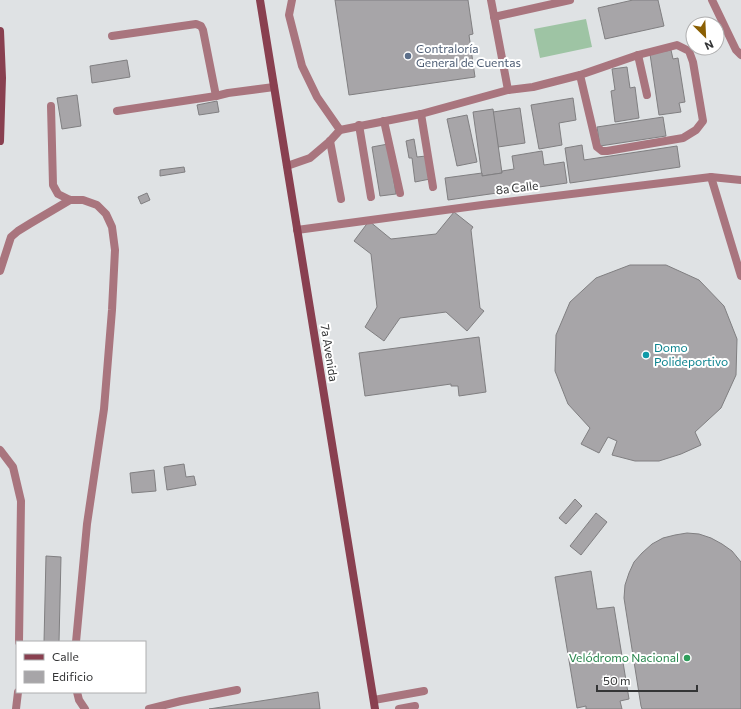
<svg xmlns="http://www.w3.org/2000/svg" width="741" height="709" viewBox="0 0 741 709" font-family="Commissioner,sans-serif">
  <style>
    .green { fill: #9ec4a4 }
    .building { fill: #a7a5a8; stroke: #807f81 }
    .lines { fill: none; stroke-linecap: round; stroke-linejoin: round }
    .lane { stroke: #a9757e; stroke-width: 8 }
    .street { stroke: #a9757e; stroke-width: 8 }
    .secondary { stroke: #894050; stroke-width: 8 }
    .service-dot { fill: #5c6f8a; stroke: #fff; stroke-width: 1.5 }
    .culture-dot { fill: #0f9aa8; stroke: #fff; stroke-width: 1.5 }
    .leisure-dot { fill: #2e9e5b; stroke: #fff; stroke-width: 1.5 }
    .labels { text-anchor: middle; stroke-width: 4; stroke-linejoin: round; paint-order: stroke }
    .service-label { font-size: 12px; fill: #4e5e75; stroke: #fff; text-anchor: start }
    .street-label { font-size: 12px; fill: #343536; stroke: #fff }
    .culture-label { font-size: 12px; fill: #0d838f; stroke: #fff; text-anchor: start }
    .leisure-label { font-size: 12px; fill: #27864d; stroke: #fff; text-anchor: end }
  </style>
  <rect width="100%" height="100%" fill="#dfe2e4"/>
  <!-- green -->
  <path class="green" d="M586 19 592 47 540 58 534 29Z"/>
  <!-- building -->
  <g class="building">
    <path d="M335 0H468L473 34 469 35 475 77 349 95Z"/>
    <path d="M633 0H658L664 26 605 39 598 8Z"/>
    <path d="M671 50 673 59 678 58 685 102 679 103 681 112 659 115 650 54Z"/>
    <path d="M127 60 130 77 92 83 90 66Z"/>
    <path d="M627 67 630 88 635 87 639 118 615 122 611 91 615 90 612 69Z"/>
    <path d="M77 95 81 126 62 129 57 98Z"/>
    <path d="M573 98 576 120 559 123 562 145 539 149 531 105Z"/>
    <path d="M217 101 219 112 199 115 197 105Z"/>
    <path d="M520 108 525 143 498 147 493 112Z"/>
    <path d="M493 109 502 173 482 176 473 112Z"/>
    <path d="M467 115 477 162 457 166 447 119Z"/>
    <path d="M663 117 666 136 600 146 597 127Z"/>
    <path d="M414 139 417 157 426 156 430 179 415 182 412 158H409L406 141Z"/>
    <path d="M388 144 396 194 380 196 372 147Z"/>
    <path d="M582 145 584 160 677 146 680 167 570 183 565 148Z"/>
    <path d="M542 151 544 165 564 162 567 183 448 200 445 178 482 173V176L502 173V171L514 169 512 156Z"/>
    <path d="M184 167 185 172 160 176V170Z"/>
    <path d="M147 193 150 200 141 204 138 197Z"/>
    <path d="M454 212 473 227 471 230 480 308 484 311 467 331 446 312 400 318 384 341 365 327 377 307 371 254 354 241 369 221 391 239 436 234Z"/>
    <path d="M630 265H666L699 280 724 306 737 339 736 375 721 408 695 432 701 445 681 454 659 461H635L612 455 617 441 608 437 599 453 581 444 590 428 568 404 555 371 556 335 570 302 596 278Z"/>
    <path d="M479 337 486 392 459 396 458 386H451V384L365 396 359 353Z"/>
    <path d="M184 464 186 477 194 476 196 485 167 490 164 467Z"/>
    <path d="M154 470 156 491 132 493 130 473Z"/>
    <path d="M575 499 582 506 566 524 559 518Z"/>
    <path d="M596 513 607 522 581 555 570 546Z"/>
    <path d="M687 533 699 534 711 538 722 544 732 551 741 562V709H642L641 706 626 611 624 598 625 585 629 573 634 562 642 553 652 544 663 538 675 535Z"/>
    <path d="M46 556 61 557 59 642H44Z"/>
    <path d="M591 571 597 609 614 607 629 699 620 701 622 709H586V706L577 708 555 577Z"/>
    <path d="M318 692 320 709H209Z"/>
  </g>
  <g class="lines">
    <!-- lane -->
    <g class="lane">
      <path d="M292 0 289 15 302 66 317 97 340 130"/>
      <path d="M491 0 508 90"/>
      <path d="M712 0 736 50 741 55"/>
      <path d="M494 17 570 0"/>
      <path d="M112 36 196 24 201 26 203 30 216 96"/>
      <path d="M638 55 647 95"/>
      <path d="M51 106 53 185 58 194 70 200H83L97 205 106 214 112 227 115 250 112 310 104 409 87 524 76 642"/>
      <path d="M117 111 216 96 228 93 274 87"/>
      <path d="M421 114 433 187"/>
      <path d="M384 121 400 193"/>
      <path d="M359 125 371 197"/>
      <path d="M330 141 341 199"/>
      <path d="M287 166 310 158 330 141 340 130 421 114 508 90 533 87 580 75 638 55 677 45 689 51 693 62 703 121 696 130 683 138 607 151H602L597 147 580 75"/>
      <path d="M0 271 11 237 18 231 31 223 70 200"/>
      <path d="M0 450 13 467 21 501 19 642"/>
      <path d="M77 692 79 700 85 709"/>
      <path d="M374 700 424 691"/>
      <path d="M16 709 18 692"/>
      <path d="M149 709 181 701 237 690"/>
      <path d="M399 709 415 706"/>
    </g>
    <!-- street -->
    <g class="street">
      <path d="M711 177 741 276"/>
      <path d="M297 230 482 205 711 177 741 180"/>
    </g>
    <!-- secondary -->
    <g class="secondary">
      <path d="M260 0 375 709"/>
      <path d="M0 31 2 78 0 141"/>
    </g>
  </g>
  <!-- markers -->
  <circle class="service-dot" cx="408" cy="56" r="4"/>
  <circle class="culture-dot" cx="646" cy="355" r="4"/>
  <circle class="leisure-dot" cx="687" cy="658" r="4"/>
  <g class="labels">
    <!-- service labels -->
    <g class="service-label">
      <text x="416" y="53">Contraloría<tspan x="416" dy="14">General de Cuentas</tspan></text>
    </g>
    <!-- street labels -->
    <g class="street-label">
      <text transform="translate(517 188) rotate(-7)" y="4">8a Calle</text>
      <text transform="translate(329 353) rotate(81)" y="4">7a Avenida</text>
    </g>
    <!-- culture labels -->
    <g class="culture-label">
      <text x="654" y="352">Domo<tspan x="654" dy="14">Polideportivo</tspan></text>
    </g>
    <!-- leisure labels -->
    <g class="leisure-label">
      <text x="679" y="662">Velódromo Nacional</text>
    </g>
  </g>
  <!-- legend -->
  <rect x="16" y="641" width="130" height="52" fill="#ffffff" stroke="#aeaeaf"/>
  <rect x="24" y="654" width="20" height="6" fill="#894050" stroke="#aeaeaf"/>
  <text x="52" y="661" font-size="12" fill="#343536">Calle</text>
  <rect x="24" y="671" width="20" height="12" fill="#a7a5a8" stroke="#aeaeaf"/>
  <text x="52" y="681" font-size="12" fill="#343536">Edificio</text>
  <!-- north arrow -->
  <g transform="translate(705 36) rotate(156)"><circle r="19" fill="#ffffff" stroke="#aeaeaf"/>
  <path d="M0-3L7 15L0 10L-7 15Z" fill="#8b5f03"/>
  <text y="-6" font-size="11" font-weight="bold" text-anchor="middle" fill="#343536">N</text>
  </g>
  <!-- scale -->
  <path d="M597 685v6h100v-6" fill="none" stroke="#343536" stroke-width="2"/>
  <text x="603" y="685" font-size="12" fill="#343536" stroke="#ffffff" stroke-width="3" paint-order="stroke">50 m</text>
</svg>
